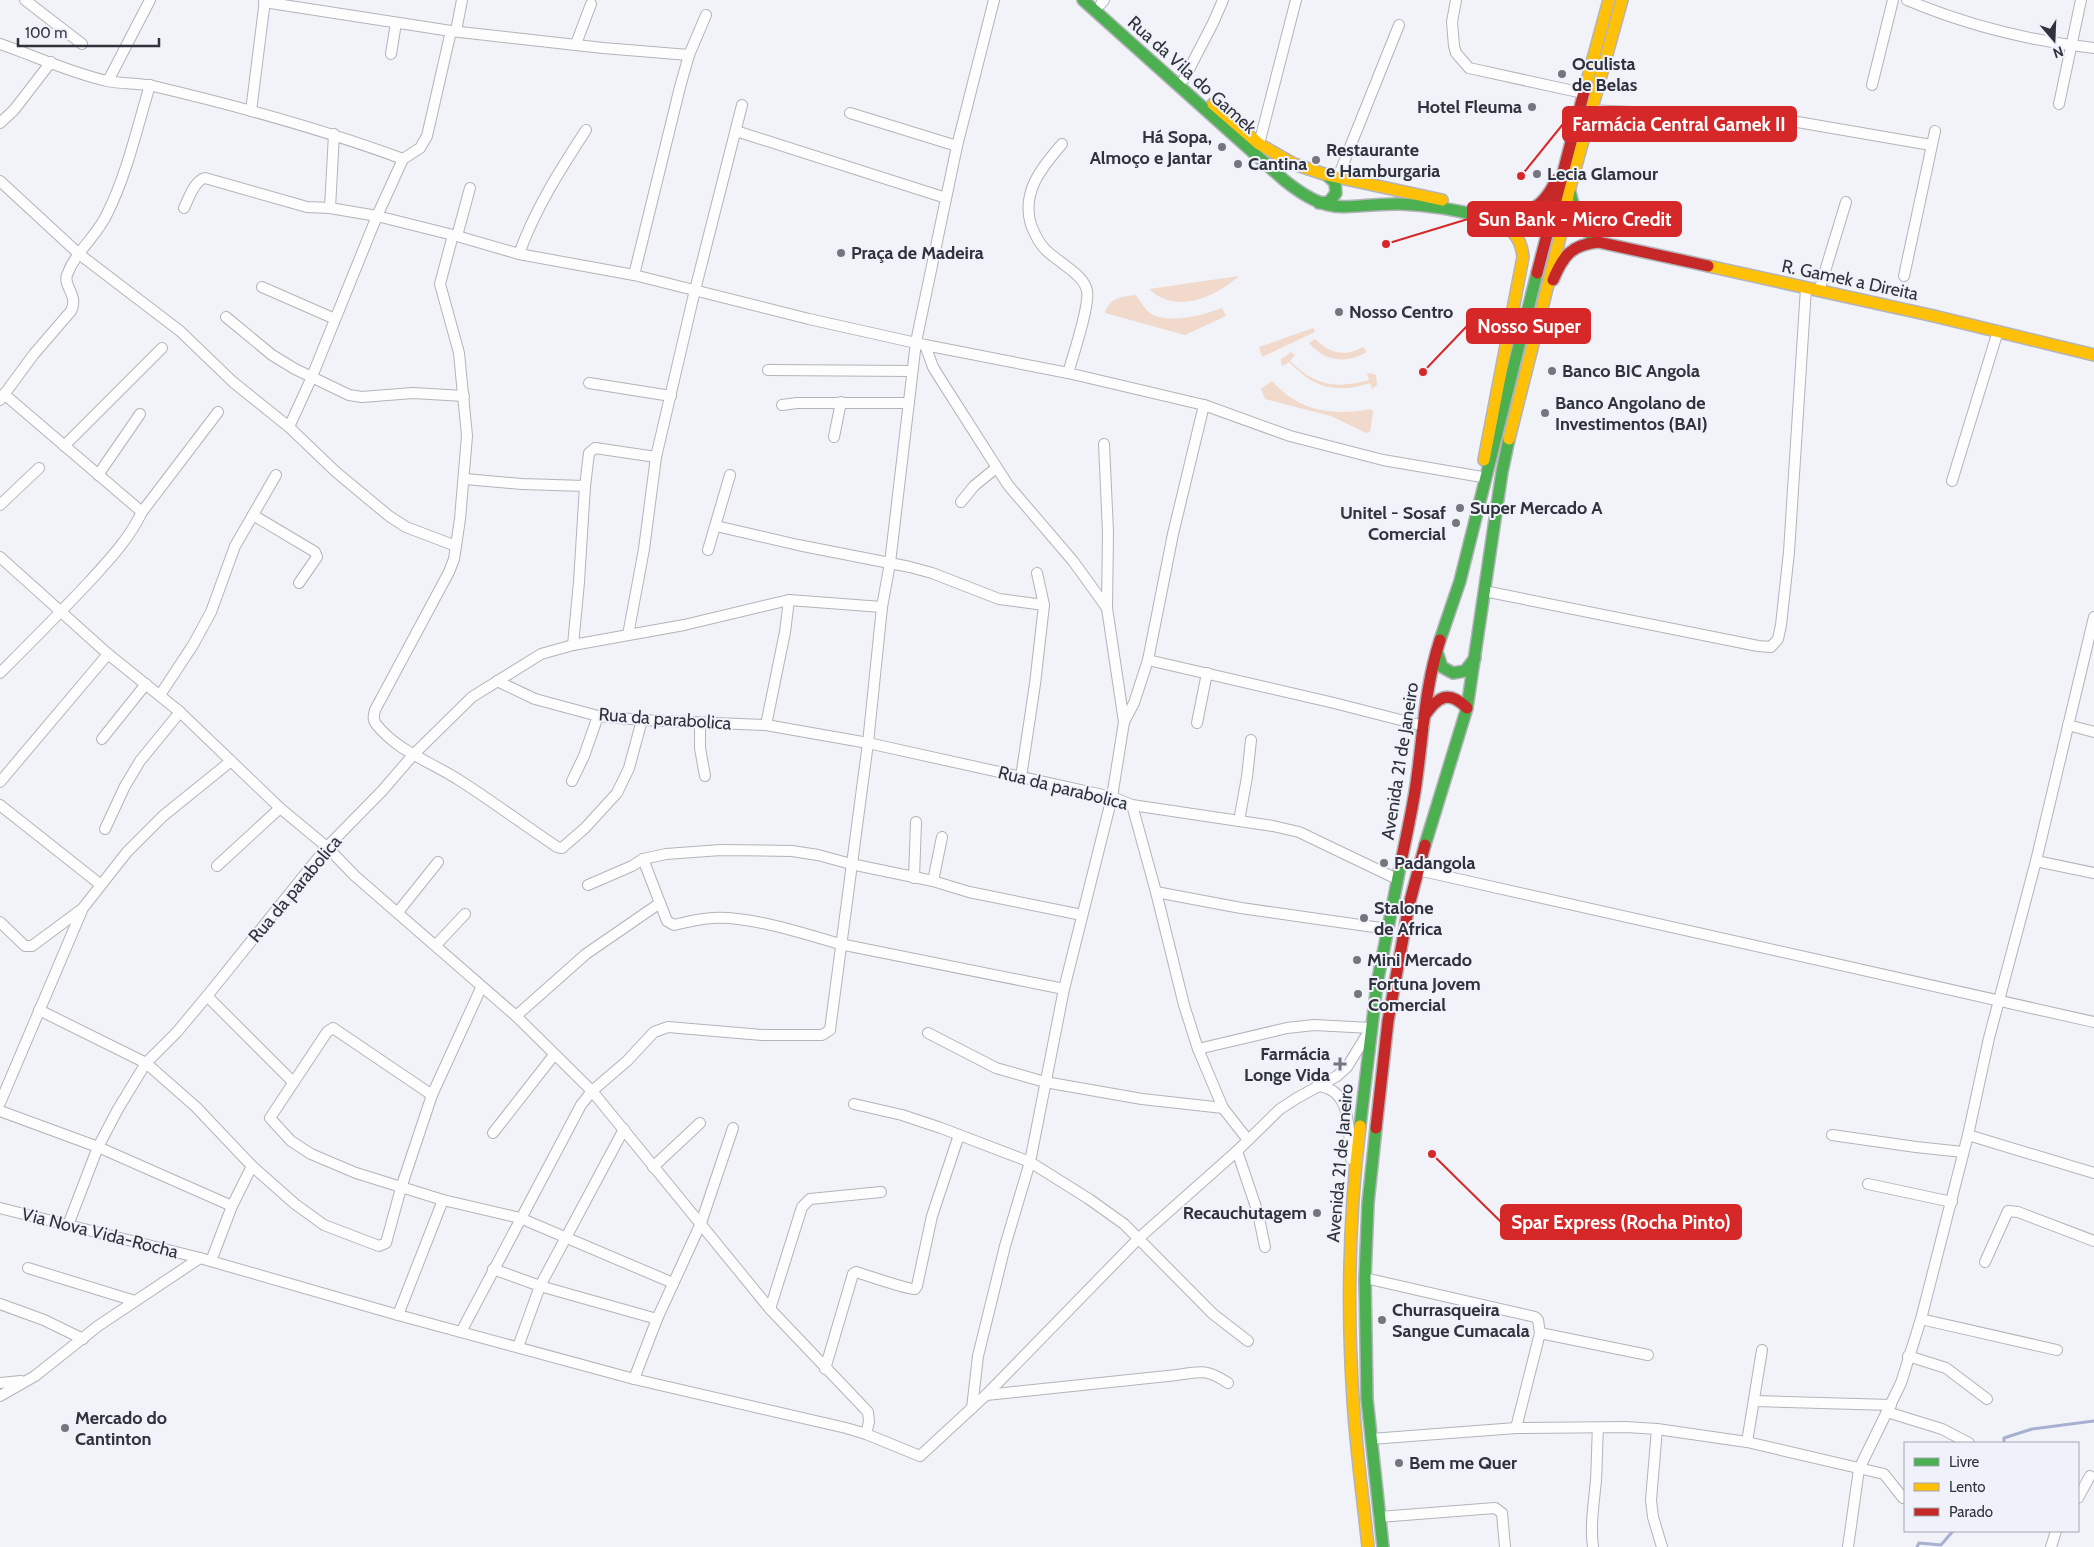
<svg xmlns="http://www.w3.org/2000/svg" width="2094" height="1547" viewBox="0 0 2094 1547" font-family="Cabin,sans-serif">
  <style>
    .green { fill: #f1d9cb }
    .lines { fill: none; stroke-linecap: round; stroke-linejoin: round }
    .stream { stroke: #a7b0d1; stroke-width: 3 }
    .street-casing { stroke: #b2b4ba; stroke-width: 12 }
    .fast-casing { stroke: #b2b4ba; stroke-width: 14 }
    .slow-casing { stroke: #b2b4ba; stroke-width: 14 }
    .jam-casing { stroke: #b2b4ba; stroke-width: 14 }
    .street { stroke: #fdfdfe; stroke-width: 10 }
    .fast { stroke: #4caf50; stroke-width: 11 }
    .slow { stroke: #ffc107; stroke-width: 11 }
    .jam { stroke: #c62828; stroke-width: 11 }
    .poi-dot { fill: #74767e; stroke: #eff2fb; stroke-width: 2 }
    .labels { text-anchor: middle; stroke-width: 4; stroke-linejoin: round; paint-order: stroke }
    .poi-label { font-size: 18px; font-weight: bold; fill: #30333c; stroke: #eff2fb; text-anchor: start }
    .street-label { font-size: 18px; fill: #30333c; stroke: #eff2fb }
    .leader { fill: none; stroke: #d62828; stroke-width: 2 }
    .callout-dot { fill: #d62828; stroke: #eff2fb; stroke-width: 2 }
    .callout { fill: #d62828; stroke: #d62828; stroke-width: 2 }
    .callout-label { font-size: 19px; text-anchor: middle; font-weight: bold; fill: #fff }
  </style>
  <rect width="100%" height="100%" fill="#f2f3f8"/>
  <!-- green -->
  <g class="green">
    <path d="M1239 276C1215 297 1176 315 1149 289Z"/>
    <path d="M1135 295C1141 300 1143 308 1150 313 1168 325 1204 315 1222 308L1226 316 1185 335 1105 313C1109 298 1121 297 1135 295Z"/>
    <path d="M1313 328 1315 332 1262 357 1259 347Z"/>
    <path d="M1315 339C1330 354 1345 357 1363 347L1367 352C1347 364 1325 362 1309 343Z"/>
    <path d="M1291 352 1295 355 1290 361C1315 386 1336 389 1369 380L1367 374 1370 373 1376 375 1377 385 1372 389 1370 383C1335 394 1314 388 1289 362L1283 366 1281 364V359Z"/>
    <path d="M1272 381C1300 412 1332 416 1371 409L1373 412 1370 432 1366 433 1331 416 1265 399 1261 389Z"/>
  </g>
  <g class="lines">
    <!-- stream -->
    <g class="stream">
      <path d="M2004 1443V1438L2032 1429 2094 1421"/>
      <path d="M1917 1547 1919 1543 1941 1545 1953 1531"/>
    </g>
    <defs>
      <g id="street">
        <path d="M25 0 82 44"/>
        <path d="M1456 0 1452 22 1454 46 1456 53 1469 68 1583 93"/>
        <path d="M1907 0C1966 25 2031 41 2094 48"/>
        <path d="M264 2 451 31 603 48 689 55"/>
        <path d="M1101 4 1104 0"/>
        <path d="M456 31 462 0"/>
        <path d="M0 44C35 56 71 73 107 81 122 84 138 83 153 86 238 106 322 129 403 159"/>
        <path d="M576 44 591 4"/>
        <path d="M391 54 396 23"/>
        <path d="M1184 79 1213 23 1223 0"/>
        <path d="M108 81 150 0"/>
        <path d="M1872 85 1893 0"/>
        <path d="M2059 104 2081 0"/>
        <path d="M1590 110 1780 119 1931 145"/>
        <path d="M251 111 265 0"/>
        <path d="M850 113 957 146"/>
        <path d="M0 123 14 110 51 62"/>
        <path d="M736 131 946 198"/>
        <path d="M1062 144C1042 167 1021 192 1031 225 1034 232 1038 242 1044 248 1049 254 1056 258 1062 263 1071 270 1085 279 1087 291 1090 305 1073 356 1068 373"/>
        <path d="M1259 144 1296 0"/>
        <path d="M1338 177 1399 25"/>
        <path d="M0 181 79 254 180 331 233 382 289 427 336 472 389 516 406 527 456 546"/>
        <path d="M184 208C189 198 194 181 205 178L307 207 330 208 377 216 457 236 519 254 634 275 809 319 925 345 1068 373 1204 405 1290 436 1383 460 1482 477"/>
        <path d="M330 208 334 134"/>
        <path d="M453 235 440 284 459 353 467 436 460 519 454 559 449 572 375 710C374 715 372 719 376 724 397 751 431 762 459 780 492 801 524 825 557 847L562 848 585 828 617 793 629 768 642 720"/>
        <path d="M457 236 470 188"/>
        <path d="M519 254C535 209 560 170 586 130"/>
        <path d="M634 275 680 87 689 55 706 15"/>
        <path d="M1904 276 1935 131"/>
        <path d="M262 287 335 319"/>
        <path d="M1819 291 1846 202"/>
        <path d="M226 317 272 355 295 369 349 395 362 397 413 393 464 396"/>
        <path d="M925 345 933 367 941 380 1008 485 1073 561 1107 608"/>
        <path d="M768 370 912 371"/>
        <path d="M589 383 671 396"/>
        <path d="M4 394 142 512"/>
        <path d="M0 400 34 354 71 311C79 295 63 287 67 275 75 252 97 236 107 214 127 174 137 128 150 85"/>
        <path d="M782 405 797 403H909"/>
        <path d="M289 427 311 379 377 216 403 159 420 148 427 136 451 31"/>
        <path d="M834 437 841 402"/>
        <path d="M1104 444 1108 532 1107 608 1124 722"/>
        <path d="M64 446 162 348"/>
        <path d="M98 475 140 414"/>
        <path d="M465 479 522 484 585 486 579 582 573 645"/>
        <path d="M1952 481 1998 331"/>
        <path d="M585 486 589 453 595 448 656 457"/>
        <path d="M961 502 974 486 996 468"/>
        <path d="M0 505 39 468"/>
        <path d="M253 515 315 552 317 557 299 583"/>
        <path d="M716 526 798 545 910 567 932 573 999 599 1044 605"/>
        <path d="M708 550 730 475"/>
        <path d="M0 557 108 654 180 712 280 808 327 847 355 876 516 1016 592 1091 770 1309 868 1412 869 1422 866 1434"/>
        <path d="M1484 591 1758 646 1771 647 1778 639 1781 625 1789 552 1806 288"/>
        <path d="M628 635 644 549 656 457 695 290 742 105"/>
        <path d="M1148 660 1334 703 1424 726"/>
        <path d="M0 673C30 643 60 613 89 582 109 560 129 539 142 512L218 412"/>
        <path d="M497 681 535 699 598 716 642 720 766 725 868 743 1112 797 1132 805 1273 826 1299 832 1397 879"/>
        <path d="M160 695 193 645 211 612 235 546 276 475"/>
        <path d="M700 723V748L705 776"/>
        <path d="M1197 723 1207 673"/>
        <path d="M766 725 785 632 789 600"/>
        <path d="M2068 725 2094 732"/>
        <path d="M102 739 146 684"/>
        <path d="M1021 777 1035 684 1044 605 1037 573"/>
        <path d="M572 781 584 756 598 716"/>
        <path d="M0 782 108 654"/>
        <path d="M0 805 101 885"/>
        <path d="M1132 805 1156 892 1184 1005 1198 1049 1223 1108 1248 1140"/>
        <path d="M1239 821 1247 777 1251 740"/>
        <path d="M105 829 125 786 140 761 180 712"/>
        <path d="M643 859 667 921 674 925C686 922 699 919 712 918 747 915 806 934 840 944L1064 989"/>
        <path d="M2036 861 2094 873"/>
        <path d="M217 866 280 808"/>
        <path d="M1418 870 2094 1022"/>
        <path d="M914 878 916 822"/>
        <path d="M933 881 942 837"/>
        <path d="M588 885 632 866 643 859 666 854 721 850 792 851 818 855 851 864 933 881 969 892 1082 915"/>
        <path d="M1156 892 1241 908 1388 929"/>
        <path d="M398 912 438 862"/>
        <path d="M0 922 25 946H32L82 909"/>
        <path d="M436 945 465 914"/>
        <path d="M207 996 292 1081"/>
        <path d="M39 1010 146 1063 196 1107 252 1166 295 1204 324 1225 379 1246 386 1243 401 1188 432 1095 481 988"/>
        <path d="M516 1016 586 954 660 903"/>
        <path d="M928 1033 996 1068 1045 1082 1142 1099 1223 1108"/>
        <path d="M1317 1086C1353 1088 1348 1133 1351 1159"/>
        <path d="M432 1095 333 1028 327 1032 270 1118 291 1141 311 1154 356 1173 443 1200 520 1218 673 1283"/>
        <path d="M0 1103 83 908 127 852 163 816 231 761"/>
        <path d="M854 1104 902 1115 941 1128 1030 1162 1089 1199 1124 1224 1213 1314 1248 1341"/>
        <path d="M0 1111 98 1147 232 1206"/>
        <path d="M493 1133 554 1055"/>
        <path d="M1832 1135 1916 1147 1963 1152"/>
        <path d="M1968 1135 2094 1173"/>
        <path d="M1237 1151 1258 1213 1265 1247"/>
        <path d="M653 1167 700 1123"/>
        <path d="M1868 1184 1952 1202"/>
        <path d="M0 1208 200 1258 398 1315 634 1379 846 1428 866 1434 920 1456 986 1395 1139 1238 1237 1151 1280 1109 1297 1098 1337 1076 1347 1067 1371 1028 1314 1025 1287 1028 1198 1049"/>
        <path d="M68 1225 98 1147 118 1109 146 1063 177 1032 207 996 327 847 382 791 413 755 472 697 541 654 573 645 684 625 789 600 882 607"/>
        <path d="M211 1261 232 1206 252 1166"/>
        <path d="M1985 1262 2008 1211 2018 1212 2094 1241"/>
        <path d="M28 1268 135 1301"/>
        <path d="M493 1269 540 1286 657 1319"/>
        <path d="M1365 1278 1535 1317 1538 1320 1540 1333 1516 1428"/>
        <path d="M0 1304 44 1320 83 1339"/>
        <path d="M770 1309 802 1207 810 1199 881 1192"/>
        <path d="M398 1315 443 1200"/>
        <path d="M1921 1319 2057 1350"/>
        <path d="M461 1332 581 1105 592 1091 627 1061 654 1032 668 1027 762 1035H822L830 1030 868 743 882 607 890 563 916 342 957 146 994 0"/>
        <path d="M1540 1333 1648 1355"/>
        <path d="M518 1347 540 1286 624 1129"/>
        <path d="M1908 1356 1946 1368 1987 1399"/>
        <path d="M825 1369 853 1274 856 1272C866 1275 909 1290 915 1289L917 1286 932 1216 959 1135"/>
        <path d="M634 1379 657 1319 701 1223 733 1128"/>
        <path d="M0 1383 21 1381"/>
        <path d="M986 1395 1177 1375C1201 1371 1207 1369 1228 1383"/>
        <path d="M0 1396 35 1376 98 1326 200 1258"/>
        <path d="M1755 1401 1891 1405"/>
        <path d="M972 1408 978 1356 1005 1246 1030 1162 1064 989 1112 797 1124 722 1134 703 1148 660 1173 534 1204 405"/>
        <path d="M1887 1412 1942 1429 1969 1443"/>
        <path d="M1657 1429 1651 1500 1653 1517 1662 1547"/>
        <path d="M1371 1439 1516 1428 1626 1427 1657 1429 1747 1442 1884 1474 1903 1498"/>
        <path d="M1747 1442 1762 1350"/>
        <path d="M2078 1498 2090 1476"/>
        <path d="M1379 1517 1495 1508 1502 1513 1505 1547"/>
        <path d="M1593 1547C1590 1524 1594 1503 1596 1480 1597 1463 1597 1445 1598 1428"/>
        <path d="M1848 1547 1859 1469 1901 1383 1921 1319 1968 1135 1989 1038 2036 861 2094 617"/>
        <path d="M2051 1547 2056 1531"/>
      </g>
      <g id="fast">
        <path d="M1083 0 1284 180C1334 220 1344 203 1400 204 1429 205 1459 210 1487 218"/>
        <path d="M1570 192C1575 213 1581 228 1598 242"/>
        <path d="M1319 203 1329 202 1336 193 1335 183 1327 175"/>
        <path d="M1440 640 1460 581 1537 273"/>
        <path d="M1437 652 1442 667 1453 673 1465 671 1475 658"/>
        <path d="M1425 845 1467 708 1502 472 1509 439"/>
        <path d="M1360 1126 1377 984 1401 862"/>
        <path d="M1376 1128 1368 1203 1365 1278 1367 1399 1383 1547"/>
      </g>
      <g id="slow">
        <path d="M1584 92 1609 0"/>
        <path d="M1213 104 1259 144 1294 164 1327 175 1442 200"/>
        <path d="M1708 266 1934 316 2094 355"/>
        <path d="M1509 439 1560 237 1569 191 1622 0"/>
        <path d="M1484 460 1523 257C1521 234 1508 225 1487 218"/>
        <path d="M1360 1126C1349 1216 1347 1309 1353 1399 1356 1449 1363 1498 1368 1547"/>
      </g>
      <g id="jam">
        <path d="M1487 211C1521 218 1541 213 1556 180"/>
        <path d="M1537 273 1584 92"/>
        <path d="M1553 280C1563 256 1571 245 1598 242L1708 266"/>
        <path d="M1425 715C1438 696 1449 690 1467 708"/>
        <path d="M1401 862C1406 838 1411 815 1415 791 1423 740 1424 689 1440 640"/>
        <path d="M1376 1128 1388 1021 1409 905 1425 845"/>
      </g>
    </defs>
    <!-- street casing -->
    <use href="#street" class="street-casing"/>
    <!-- fast casing -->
    <use href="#fast" class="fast-casing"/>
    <!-- slow casing -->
    <use href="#slow" class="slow-casing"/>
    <!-- jam casing -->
    <use href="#jam" class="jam-casing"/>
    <!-- street -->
    <use href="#street" class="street"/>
    <!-- fast -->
    <use href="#fast" class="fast"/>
    <!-- slow -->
    <use href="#slow" class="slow"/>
    <!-- jam -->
    <use href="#jam" class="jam"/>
  </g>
  <!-- markers -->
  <g class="poi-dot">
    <circle cx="1562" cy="74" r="5"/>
    <circle cx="1532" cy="107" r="5"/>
    <circle cx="1222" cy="147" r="5"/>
    <circle cx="1316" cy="160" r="5"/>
    <circle cx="1238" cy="164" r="5"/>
    <circle cx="1537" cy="174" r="5"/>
    <circle cx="841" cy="253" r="5"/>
    <circle cx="1339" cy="312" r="5"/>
    <circle cx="1552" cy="371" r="5"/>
    <circle cx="1545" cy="413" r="5"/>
    <circle cx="1460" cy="508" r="5"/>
    <circle cx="1456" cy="523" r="5"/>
    <circle cx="1384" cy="863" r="5"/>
    <circle cx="1364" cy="918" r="5"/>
    <circle cx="1357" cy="960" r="5"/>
    <circle cx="1358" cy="994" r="5"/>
    <path d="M1337.5 1056.5h5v5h5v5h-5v5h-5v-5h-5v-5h5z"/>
    <circle cx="1317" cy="1213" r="5"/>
    <circle cx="1382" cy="1320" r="5"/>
    <circle cx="65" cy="1428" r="5"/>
    <circle cx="1399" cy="1463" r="5"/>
  </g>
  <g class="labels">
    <!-- poi labels -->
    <g class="poi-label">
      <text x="1572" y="70">Oculista<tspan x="1572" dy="21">de Belas</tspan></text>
      <text x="1522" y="113" text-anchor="end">Hotel Fleuma</text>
      <text x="1212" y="143" text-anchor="end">Há Sopa,<tspan x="1212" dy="21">Almoço e Jantar</tspan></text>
      <text x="1326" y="156">Restaurante<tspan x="1326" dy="21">e Hamburgaria</tspan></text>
      <text x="1248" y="170">Cantina</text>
      <text x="1547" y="180">Lecia Glamour</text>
      <text x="851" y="259">Praça de Madeira</text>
      <text x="1349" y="318">Nosso Centro</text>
      <text x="1562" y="377">Banco BIC Angola</text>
      <text x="1555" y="409">Banco Angolano de<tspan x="1555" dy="21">Investimentos (BAI)</tspan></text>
      <text x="1470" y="514">Super Mercado A</text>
      <text x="1446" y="519" text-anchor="end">Unitel - Sosaf<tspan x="1446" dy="21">Comercial</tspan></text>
      <text x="1394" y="869">Padangola</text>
      <text x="1374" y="914">Stalone<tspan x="1374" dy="21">de Africa</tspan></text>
      <text x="1367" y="966">Mini Mercado</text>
      <text x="1368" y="990">Fortuna Jovem<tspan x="1368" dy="21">Comercial</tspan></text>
      <text x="1330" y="1060" text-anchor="end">Farmácia<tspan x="1330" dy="21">Longe Vida</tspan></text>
      <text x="1307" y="1219" text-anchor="end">Recauchutagem</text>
      <text x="1392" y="1316">Churrasqueira<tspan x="1392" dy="21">Sangue Cumacala</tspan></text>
      <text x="75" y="1424">Mercado do<tspan x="75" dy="21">Cantinton</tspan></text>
      <text x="1409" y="1469">Bem me Quer</text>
    </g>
    <!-- street labels -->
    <g class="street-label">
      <text transform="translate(1192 75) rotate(42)" y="6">Rua da Vila do Gamek</text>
      <text transform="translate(1850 280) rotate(12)" y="6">R. Gamek a Direita</text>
      <text transform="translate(665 719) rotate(4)" y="6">Rua da parabolica</text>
      <text transform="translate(1400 761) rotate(-81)" y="6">Avenida 21 de Janeiro</text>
      <text transform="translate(1063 788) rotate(14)" y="6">Rua da parabolica</text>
      <text transform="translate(295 889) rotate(-50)" y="6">Rua da parabolica</text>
      <text transform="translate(1340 1163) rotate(-85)" y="6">Avenida 21 de Janeiro</text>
      <text transform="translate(100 1233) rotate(14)" y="6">Via Nova Vida-Rocha</text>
    </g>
  </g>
  <!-- callouts -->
  <path class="leader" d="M1521 176L1563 124M1386 244L1468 219M1423 372L1467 326M1432 1154L1501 1222"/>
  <g class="callout-dot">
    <circle cx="1521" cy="176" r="5"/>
    <circle cx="1386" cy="244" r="5"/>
    <circle cx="1423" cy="372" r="5"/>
    <circle cx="1432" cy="1154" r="5"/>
  </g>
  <g class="callout">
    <rect x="1563" y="107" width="233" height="34" rx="5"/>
    <rect x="1468" y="202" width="213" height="34" rx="5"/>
    <rect x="1467" y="309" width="123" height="34" rx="5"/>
    <rect x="1501" y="1205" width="240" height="34" rx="5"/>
  </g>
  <g class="callout-label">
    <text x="1679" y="131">Farmácia Central Gamek II</text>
    <text x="1575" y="226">Sun Bank - Micro Credit</text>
    <text x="1529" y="333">Nosso Super</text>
    <text x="1621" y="1229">Spar Express (Rocha Pinto)</text>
  </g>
  <!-- legend -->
  <rect x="1904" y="1442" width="175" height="90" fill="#eff2fb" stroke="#a3a6af"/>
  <rect x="1914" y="1458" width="25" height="8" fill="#4caf50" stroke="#a3a6af"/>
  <text x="1949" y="1467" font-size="15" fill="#30333c">Livre</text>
  <rect x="1914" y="1483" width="25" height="8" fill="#ffc107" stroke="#a3a6af"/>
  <text x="1949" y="1492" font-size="15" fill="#30333c">Lento</text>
  <rect x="1914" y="1508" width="25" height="8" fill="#c62828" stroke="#a3a6af"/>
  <text x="1949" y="1517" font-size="15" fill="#30333c">Parado</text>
  <!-- north arrow -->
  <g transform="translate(2054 40) rotate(161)" stroke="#eff2fb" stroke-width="4" paint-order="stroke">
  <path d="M0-4L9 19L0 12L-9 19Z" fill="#30333c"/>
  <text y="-8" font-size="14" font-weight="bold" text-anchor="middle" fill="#30333c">N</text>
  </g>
  <!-- scale -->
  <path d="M18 38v8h141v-8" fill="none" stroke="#30333c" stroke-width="2.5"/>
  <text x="25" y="38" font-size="15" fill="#30333c" stroke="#eff2fb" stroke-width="4" paint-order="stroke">100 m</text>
</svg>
